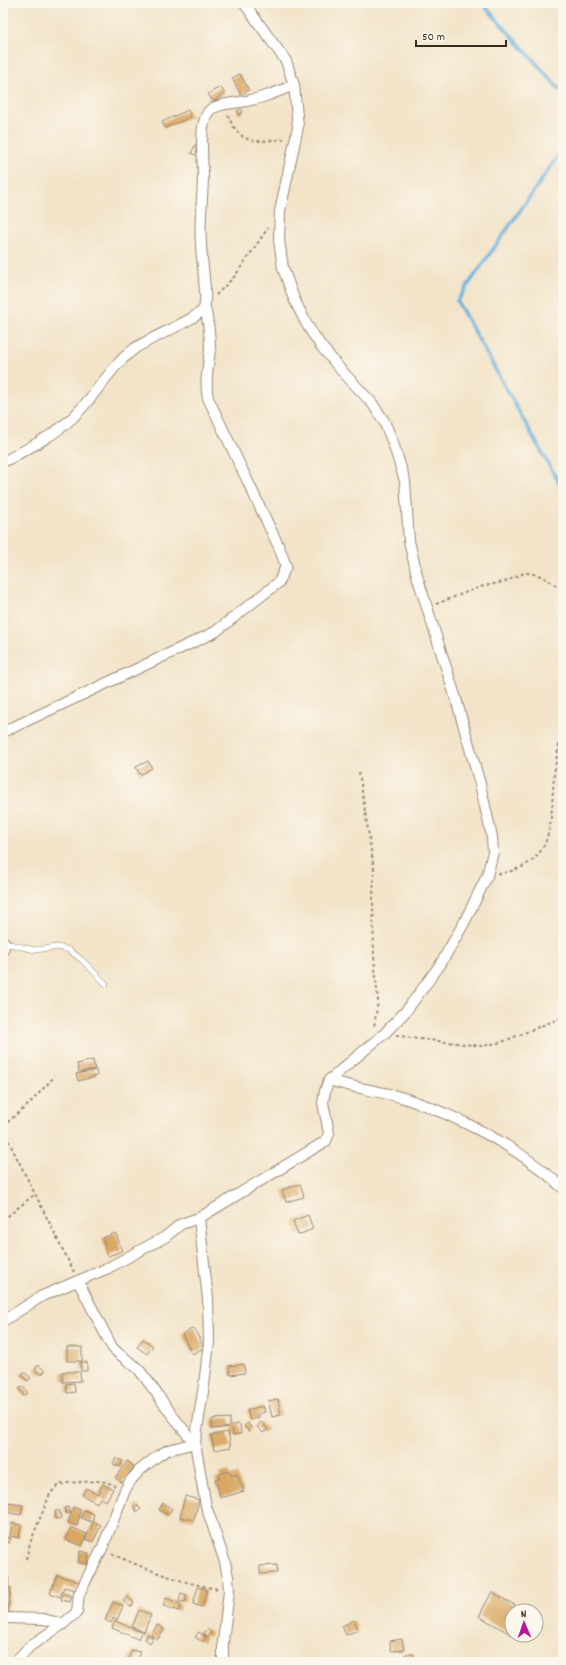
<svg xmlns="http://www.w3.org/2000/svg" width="566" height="1665" viewBox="0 0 566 1665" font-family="Dekko,sans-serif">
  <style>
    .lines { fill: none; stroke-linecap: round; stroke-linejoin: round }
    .stream { stroke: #64b0dd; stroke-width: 3.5 }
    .building { fill: #d9a762 }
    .service-casing { stroke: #978774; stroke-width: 6 }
    .minor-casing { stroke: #978774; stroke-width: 12 }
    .path { stroke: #978774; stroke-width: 2; stroke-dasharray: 3 3; stroke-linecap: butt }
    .service { stroke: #fff; stroke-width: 5 }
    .minor { stroke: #fff; stroke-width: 10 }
  </style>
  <rect width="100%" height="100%" fill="#fbf7ec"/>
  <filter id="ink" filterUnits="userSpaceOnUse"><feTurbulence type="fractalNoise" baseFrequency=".025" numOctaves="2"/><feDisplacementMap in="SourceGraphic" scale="8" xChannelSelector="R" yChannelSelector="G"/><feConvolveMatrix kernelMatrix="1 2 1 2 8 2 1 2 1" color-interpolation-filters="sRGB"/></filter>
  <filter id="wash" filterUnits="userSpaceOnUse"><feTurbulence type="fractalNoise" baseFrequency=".012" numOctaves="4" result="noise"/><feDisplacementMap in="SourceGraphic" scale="16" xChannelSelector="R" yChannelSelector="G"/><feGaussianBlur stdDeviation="0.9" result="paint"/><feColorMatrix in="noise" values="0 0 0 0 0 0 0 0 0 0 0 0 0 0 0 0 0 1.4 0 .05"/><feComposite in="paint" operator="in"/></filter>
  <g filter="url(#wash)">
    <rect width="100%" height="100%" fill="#f3e4c9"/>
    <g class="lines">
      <!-- stream -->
      <g class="stream">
        <path d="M482 3 563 93"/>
        <path d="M563 149 457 301 563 490"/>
      </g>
    </g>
    <g id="blocks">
      <!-- building -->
      <g class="building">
        <path d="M240 74 249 90 241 95 232 78Z"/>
        <path d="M220 87 225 93 213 101 208 94Z"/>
        <path d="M241 109 243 112 239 115 237 111Z"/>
        <path d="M188 110 191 117 165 128 162 122Z"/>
        <path d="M196 144 202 147 198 156 191 153Z"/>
        <path d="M148 761 152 768 140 775 136 767Z"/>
        <path d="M93 1060 95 1069 79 1072 77 1064Z"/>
        <path d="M96 1070 97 1076 78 1081 76 1074Z"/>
        <path d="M300 1184 304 1197 286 1202 282 1190Z"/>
        <path d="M308 1215 313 1229 298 1235 293 1221Z"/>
        <path d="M116 1233 122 1251 108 1256 102 1238Z"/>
        <path d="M194 1328 204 1348 192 1354 182 1334Z"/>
        <path d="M143 1339 153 1346 147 1354 137 1347Z"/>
        <rect x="67" y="1347" width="15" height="14"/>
        <path d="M80 1362H87V1371H81Z"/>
        <path d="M244 1364 245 1373 230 1375 229 1366Z"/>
        <path d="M38 1365 45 1371 41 1375 35 1369Z"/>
        <path d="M24 1372 31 1378 28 1381 21 1375Z"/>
        <path d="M62 1372H80L81 1381 63 1382Z"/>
        <path d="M74 1383 75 1392 67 1393 66 1384Z"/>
        <path d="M23 1386 28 1393 24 1396 19 1389Z"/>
        <path d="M278 1399 281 1415 272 1417 268 1401Z"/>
        <path d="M263 1406 265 1412 258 1414 259 1418 250 1420 247 1410Z"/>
        <path d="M230 1418V1427L212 1429V1419Z"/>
        <path d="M261 1422 268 1429 263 1433 257 1427Z"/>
        <path d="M248 1423 252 1429 249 1432 244 1426Z"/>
        <path d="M240 1424 241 1434 233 1435 232 1425Z"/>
        <path d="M228 1432 231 1447 214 1450 211 1435Z"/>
        <path d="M116 1458 123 1461 120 1467 113 1464Z"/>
        <path d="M127 1461 134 1466 123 1483 115 1478Z"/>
        <path d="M229 1471 231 1476 237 1474 244 1491 221 1498 215 1479 220 1478 219 1474Z"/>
        <path d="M103 1484 113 1489 106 1501 100 1498 97 1503 82 1495 86 1488 98 1494Z"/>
        <path d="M185 1496 199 1500 194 1520 180 1517Z"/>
        <path d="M7 1503 23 1505 21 1515 5 1512Z"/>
        <path d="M163 1503 172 1509 168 1515 159 1510Z"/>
        <path d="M137 1505 141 1509 137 1512 134 1507Z"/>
        <path d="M68 1507 70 1513 66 1514 64 1508Z"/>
        <path d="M73 1507 81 1510 77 1526 68 1523Z"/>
        <path d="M84 1510 94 1514 92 1522 81 1518Z"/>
        <path d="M55 1511H60L61 1518 56 1519Z"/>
        <path d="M94 1522 101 1525 93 1542 85 1539Z"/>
        <path d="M12 1523 21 1525 19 1538 10 1536Z"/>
        <path d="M71 1527 87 1534 82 1546 66 1540Z"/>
        <path d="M3 1536 11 1538 10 1543 3 1542Z"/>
        <path d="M80 1551 89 1553 87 1564 78 1562Z"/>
        <path d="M277 1565V1573L260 1574V1566Z"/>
        <path d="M57 1575 79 1582 76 1590 64 1587 60 1597 50 1593Z"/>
        <path d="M3 1577 9 1578 8 1587 11 1588 8 1612H3Z"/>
        <path d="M198 1587 207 1590 202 1607 193 1604Z"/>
        <path d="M492 1592 525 1611H512V1635L479 1616Z"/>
        <path d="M181 1593 187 1595 185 1602 179 1601Z"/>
        <path d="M63 1594 72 1596 70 1602 61 1600Z"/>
        <path d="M127 1596 134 1603 131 1607 123 1601Z"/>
        <path d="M166 1598 181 1604 179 1611 163 1606Z"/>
        <path d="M113 1602 123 1606 117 1620 113 1618 111 1623 105 1620Z"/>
        <path d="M139 1610 151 1615 144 1632 132 1627Z"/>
        <path d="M354 1620 358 1630 346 1635 342 1626Z"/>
        <path d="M115 1621 141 1632 138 1639 112 1628Z"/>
        <path d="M157 1625 164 1629 158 1639 151 1635Z"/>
        <path d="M207 1629 211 1632 209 1637 203 1634Z"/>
        <path d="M199 1632 206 1637 203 1642 195 1637Z"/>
        <path d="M148 1634 153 1638 150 1643 145 1639Z"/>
        <path d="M402 1639 404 1650 391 1651 390 1641Z"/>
        <path d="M132 1650 140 1652 136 1662H127Z"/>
        <path d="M405 1654H414V1662H400L401 1657H405Z"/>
        <path d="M398 1658V1662H383V1659Z"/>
      </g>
    </g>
  </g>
  <g filter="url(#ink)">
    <use href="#blocks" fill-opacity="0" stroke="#978774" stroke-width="1"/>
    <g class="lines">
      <defs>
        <path id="service" d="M5 943 35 950 57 947 69 950 82 960 106 984"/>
        <g id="minor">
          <path d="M3 462C27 449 52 437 72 418 95 397 109 368 134 349 147 339 200 318 204 308 208 299 201 256 201 244 199 221 203 198 203 175 203 159 198 121 210 110 216 105 226 104 233 103 255 101 273 94 294 85"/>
          <path d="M3 732 215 632 279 582 286 566 279 547 208 398C204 381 209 365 210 348 210 334 208 321 205 307"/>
          <path d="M3 941 5 943 3 950"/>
          <path d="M329 1080C354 1088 379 1091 404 1098 459 1116 520 1148 563 1188"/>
          <path d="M199 1218 208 1299 209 1342 204 1385 195 1443 206 1506 225 1562 228 1577 229 1591 223 1642V1662"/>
          <path d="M78 1281 112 1347C120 1357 133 1362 140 1371 159 1395 174 1421 195 1443"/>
          <path d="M3 1321 42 1296 106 1269 165 1237 181 1224 199 1218 326 1141 329 1133 323 1103 325 1091 329 1080 385 1033 406 1011 440 965 464 923 487 876 493 852 492 837 480 784 456 699 418 579 409 541 405 481 393 443 384 421 372 403 341 370 321 346 307 325 294 299 283 268 279 240 280 211 298 127 294 85 286 61 244 3"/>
          <path d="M3 1618 43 1619 63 1624"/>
          <path d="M15 1662 30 1646 63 1624 77 1612 79 1594 102 1549 125 1490 131 1480 140 1470 159 1455 168 1450 195 1443"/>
        </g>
      </defs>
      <!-- service casing -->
      <use href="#service" class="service-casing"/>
      <!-- minor casing -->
      <use href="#minor" class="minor-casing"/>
      <!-- path -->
      <g class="path">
        <path d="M228 115C240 146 256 142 284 139"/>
        <path d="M216 295 235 276 268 228"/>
        <path d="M436 604 480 587 507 581 524 573H530L541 576 559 587 563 593"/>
        <path d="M359 772 374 869 373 899 374 956 378 1001 374 1027"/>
        <path d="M498 874C557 864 550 823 554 775 556 758 560 741 563 724"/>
        <path d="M396 1035 411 1038 482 1046 502 1042 563 1017"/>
        <path d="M3 1126 28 1105 55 1076"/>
        <path d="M3 1130 74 1272"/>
        <path d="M3 1220 35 1194"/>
        <path d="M112 1554C146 1569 181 1583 218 1589"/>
        <path d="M26 1559 30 1543 50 1494 57 1486 66 1483 98 1481 107 1482 115 1486"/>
        <path d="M371 1662 378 1659"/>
      </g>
      <!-- service -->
      <use href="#service" class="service"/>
      <!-- minor -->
      <use href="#minor" class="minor"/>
    </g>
  </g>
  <!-- margin -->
  <rect width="566" height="1665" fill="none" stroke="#fbf7ec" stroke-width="16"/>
  <!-- north arrow -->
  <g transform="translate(524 1623) rotate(358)"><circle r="19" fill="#fbf7ec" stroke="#aea59a"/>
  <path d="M0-3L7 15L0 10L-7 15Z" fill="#b5179e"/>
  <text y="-6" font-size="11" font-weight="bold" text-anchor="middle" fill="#3b2a1e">N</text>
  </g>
  <!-- scale -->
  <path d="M416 40v6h90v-6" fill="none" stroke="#3b2a1e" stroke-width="2"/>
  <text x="422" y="40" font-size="12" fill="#3b2a1e" stroke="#fbf7ec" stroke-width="3" paint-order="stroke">50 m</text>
</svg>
